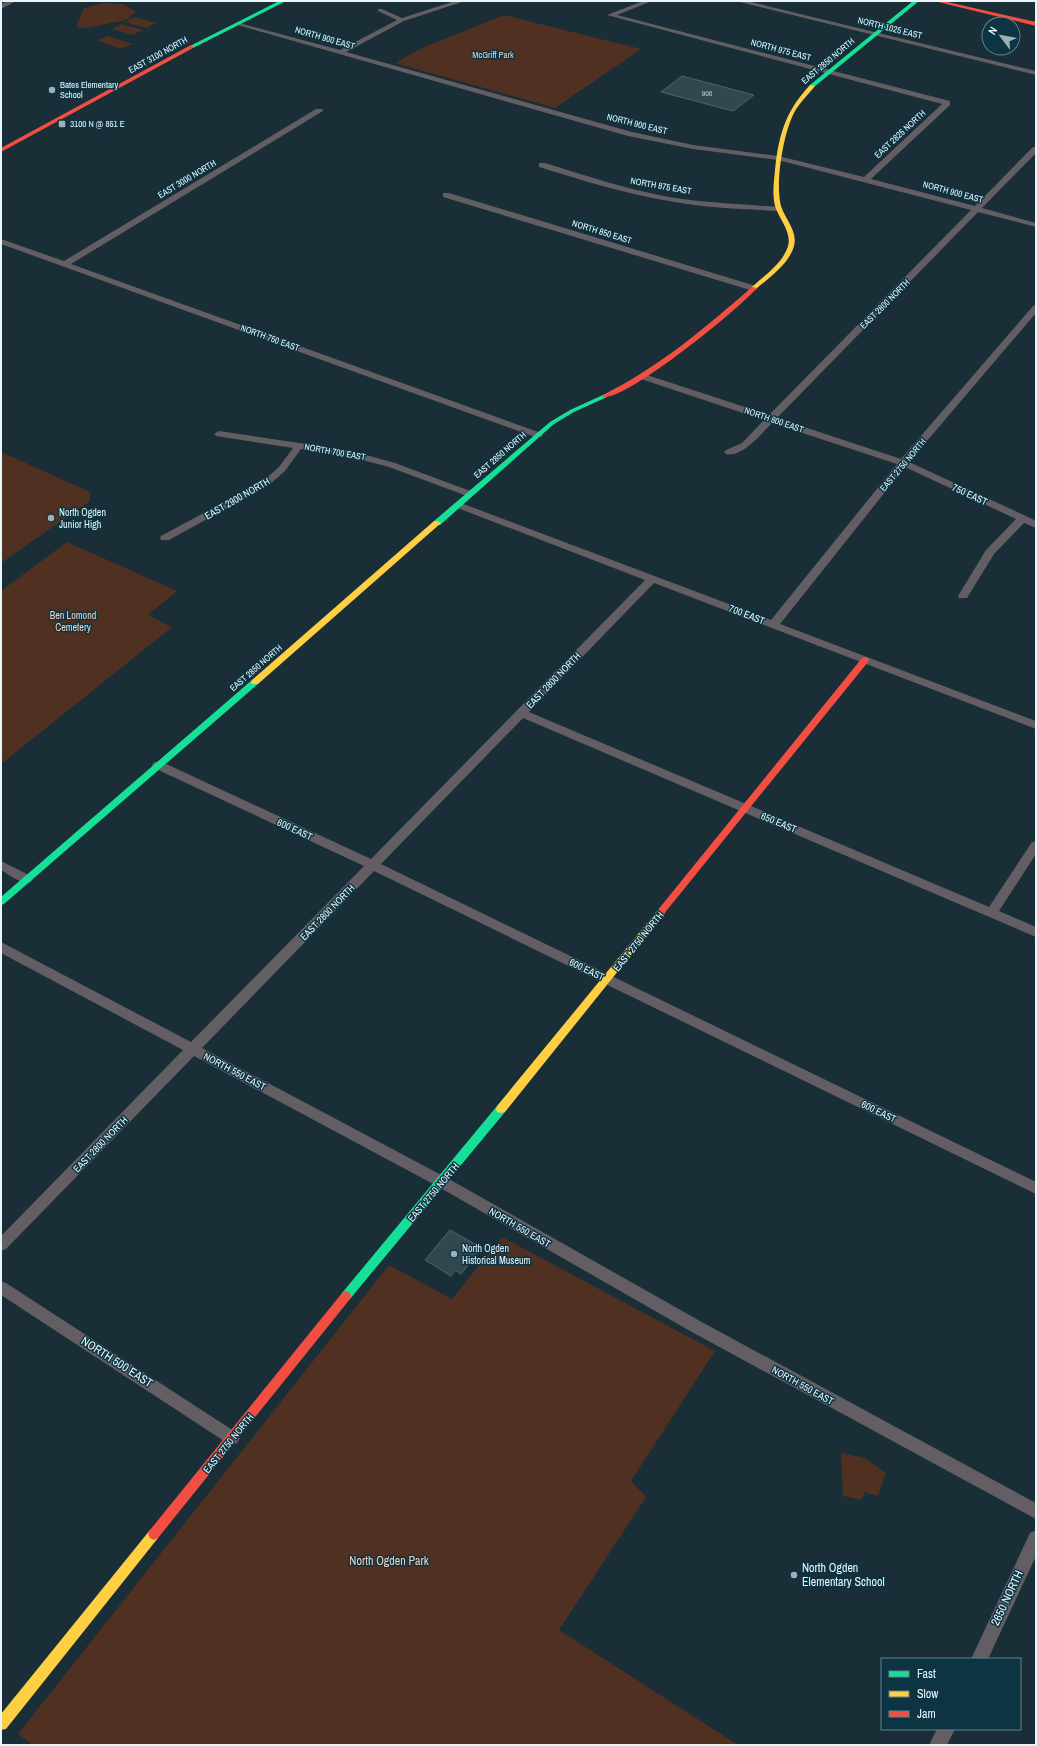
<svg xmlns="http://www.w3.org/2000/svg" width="1037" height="1746" viewBox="0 0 1037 1746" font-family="'Archivo Narrow',sans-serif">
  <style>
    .green { fill: #503121 }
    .building { fill: #314850; stroke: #4d646d }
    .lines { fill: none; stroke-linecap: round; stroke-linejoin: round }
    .street { fill: #625e63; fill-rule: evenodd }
    .fast { fill: #16e098; fill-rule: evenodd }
    .slow { fill: #ffcf43; fill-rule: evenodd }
    .jam { fill: #f24e42; fill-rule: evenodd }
    .poi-dot { fill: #a0b0b7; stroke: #0d3442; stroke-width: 1.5 }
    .labels { text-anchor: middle; stroke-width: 3; stroke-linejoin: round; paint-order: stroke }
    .number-label { font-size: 8px; fill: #bacad1 }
    .far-street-label { font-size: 9px; fill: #e8f6fc; stroke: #0d3442 }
    .far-park-label { font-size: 9px; fill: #f9d1be; stroke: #0d3442 }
    .far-poi-label { font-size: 9px; fill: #e8f6fc; stroke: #0d3442; text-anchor: start }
    .street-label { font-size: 10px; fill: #e8f6fc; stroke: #0d3442 }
    .poi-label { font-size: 10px; fill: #e8f6fc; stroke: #0d3442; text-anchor: start }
    .park-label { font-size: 10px; fill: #f9d1be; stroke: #0d3442 }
    .near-street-label { font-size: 12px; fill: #e8f6fc; stroke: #0d3442 }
    .near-park-label { font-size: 12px; fill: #f9d1be; stroke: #0d3442 }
    .near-poi-label { font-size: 12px; fill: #e8f6fc; stroke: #0d3442; text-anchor: start }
  </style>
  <rect width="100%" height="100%" fill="#192e36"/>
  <!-- green -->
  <g class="green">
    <path d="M104 3 123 4 136 12 126 20 86 28 76 27 84 8Z"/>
    <path d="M504 15 641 49 555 108 395 63 422 48Z"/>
    <path d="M134 17 156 23 147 28 125 22Z"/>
    <path d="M121 24 143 30 133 35 112 29Z"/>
    <path d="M108 36 133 44 120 49 97 40Z"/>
    <path d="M1 452 90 492V501L1 563Z"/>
    <path d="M67 542 177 591 148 615 172 627 1 764V591Z"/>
    <path d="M502 1237 715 1351 631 1481 646 1497 559 1630 738 1745H33L18 1734 389 1265 452 1299Z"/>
    <path d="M841 1453 865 1458 886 1473 878 1496 864 1492 862 1500 843 1496Z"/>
  </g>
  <!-- building -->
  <g class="building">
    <path d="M682 76 754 95 733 111 661 92Z"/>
    <path d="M450 1230 482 1248 461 1274 455 1270 451 1276 425 1260Z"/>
  </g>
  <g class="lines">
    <!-- street -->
    <g class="street">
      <path d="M8 1H16L1 9V4Z"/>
      <path d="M455 1H465L404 21 346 52 632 132 693 145 778 156 864 177 942 104 607 15 643 1H652L617 15 950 101V105L871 179 975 206 1033 147H1036V153L982 208 1036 223V227L978 212 777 418 901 459 1033 306 1036 305V313L909 462 1026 516 1036 521V528L1024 523 994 554 967 598H959L958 596 986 550 1016 519 905 467 780 624 1036 721V729L654 583 529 712 989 907 1032 842 1036 841V854L999 911 1036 927V937L523 718 381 864 1036 1182V1194L374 871 202 1048 447 1178 700 1321 1036 1503V1519L690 1331 437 1186 194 1056 6 1249 1 1251V1236L183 1050 1 953V942L191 1042 364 866 154 768 152 765 154 762H162L371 859 645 580 455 507 453 505 455 503H461L771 620 897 464 772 423C762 433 742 458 726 454L724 452 726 450 742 443 764 420 641 379 640 377 641 375H647L769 415 971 210 778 160 693 149 628 136 234 24 239 23 340 50 397 20 378 11V9H382L402 18Z"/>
      <path d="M736 1H747L1036 71V75Z"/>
      <path d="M316 109H322L323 111 71 264 541 433 543 435 541 437H535L1 244V239L64 261Z"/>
      <path d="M539 163H545C586 176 627 189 669 197 705 203 742 204 779 207L783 209 779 211C742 209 705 208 669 201 625 194 582 180 539 167Z"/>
      <path d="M443 193H449L756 286 757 288 756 290H750L443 197Z"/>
      <path d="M219 431 352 451 395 463 473 492 475 494 470 497 467 496 389 467 351 457 301 449 285 471 269 485 169 540H161L160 538 161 536 263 481 279 467 293 448 216 436 214 434Z"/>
      <path d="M1 861 31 876 33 879 31 882C22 885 9 875 1 870Z"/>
      <path d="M1 1281 6 1283 237 1433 240 1438 237 1443 232 1445 227 1443 1 1295Z"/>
      <path d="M1036 1530V1556L988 1659H971L1030 1533Z"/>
      <path d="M937 1729H955L947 1745H929Z"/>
    </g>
    <!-- fast -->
    <g class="fast">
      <path d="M279 1H286L193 48 188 47Z"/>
      <path d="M913 1H919L814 87H810V85Z"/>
      <path d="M605 394 608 396 607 397 574 412 554 424 440 525H434V521L550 422 570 410Z"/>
      <path d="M255 679 258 680 259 682 258 684 4 904 1 905V897L252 680Z"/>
      <path d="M501 1105 505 1106 506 1109 505 1112 350 1299 346 1301 342 1299 341 1296 342 1293 497 1106Z"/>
    </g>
    <!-- slow -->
    <g class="slow">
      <path d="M810 85 815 86C807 96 798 104 793 115 783 136 775 184 781 206 785 219 798 231 794 246 789 264 770 277 756 289H752V287C765 275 783 263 788 246 792 232 779 219 775 206 772 194 774 182 775 170 779 134 785 112 810 85Z"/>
      <path d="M434 521H437L441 523 258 684H252L251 682 252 680Z"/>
      <path d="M660 910 663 911 665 913 663 915 505 1112 501 1113 497 1112 496 1109 497 1106 657 911Z"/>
      <path d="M154 1528 158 1530 160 1534 158 1538 6 1729 1 1730V1714L150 1530Z"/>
    </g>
    <!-- jam -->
    <g class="jam">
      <path d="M934 1H943L1036 22V26Z"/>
      <path d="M191 45 193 46V48L1 152V148Z"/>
      <path d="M752 287 757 288C739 309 626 401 603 397V395C659 367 705 328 752 287Z"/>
      <path d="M865 657 868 658 869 660 868 662 663 915H657L655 913 657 911 862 658Z"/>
      <path d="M346 1291 350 1293 351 1296 350 1299 158 1538 154 1540 150 1538 148 1534 150 1530 342 1293Z"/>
    </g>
  </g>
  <!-- markers -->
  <g class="poi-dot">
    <circle cx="52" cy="90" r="4"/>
    <rect x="58" y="120" width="8" height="8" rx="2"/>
    <circle cx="51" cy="518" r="4"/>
    <circle cx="454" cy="1254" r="4"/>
    <circle cx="794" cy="1575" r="4"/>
  </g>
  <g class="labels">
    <!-- number labels -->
    <g class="number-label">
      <text x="707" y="96">900</text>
    </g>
    <!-- far-street labels -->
    <g class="far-street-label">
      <text transform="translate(890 28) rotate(14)" y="3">NORTH 1025 EAST</text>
      <text transform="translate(325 38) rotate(16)" y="3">NORTH 900 EAST</text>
      <text transform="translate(781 50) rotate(15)" y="3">NORTH 975 EAST</text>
      <text transform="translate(158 55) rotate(-29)" y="3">EAST 3100 NORTH</text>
      <text transform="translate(828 61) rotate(-40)" y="3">EAST 2850 NORTH</text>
      <text transform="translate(637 124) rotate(14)" y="3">NORTH 900 EAST</text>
      <text transform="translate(900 134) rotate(-43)" y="3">EAST 2825 NORTH</text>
      <text transform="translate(187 179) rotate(-31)" y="3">EAST 3000 NORTH</text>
      <text transform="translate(661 186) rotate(10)" y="3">NORTH 875 EAST</text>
      <text transform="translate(953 192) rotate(15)" y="3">NORTH 900 EAST</text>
      <text transform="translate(602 232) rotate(17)" y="3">NORTH 850 EAST</text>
      <text transform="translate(885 304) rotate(-45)" y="3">EAST 2800 NORTH</text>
      <text transform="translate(270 338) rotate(20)" y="3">NORTH 750 EAST</text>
      <text transform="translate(774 420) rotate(19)" y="3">NORTH 800 EAST</text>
      <text transform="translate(335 452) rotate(10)" y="3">NORTH 700 EAST</text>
      <text transform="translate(500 455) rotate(-41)" y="3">EAST 2850 NORTH</text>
      <text transform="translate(903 465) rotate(-50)" y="3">EAST 2750 NORTH</text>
      <text transform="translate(256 668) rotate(-41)" y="3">EAST 2850 NORTH</text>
    </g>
    <!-- far-park labels -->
    <g class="far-park-label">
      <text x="493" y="58">McGriff Park</text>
    </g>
    <!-- far-poi labels -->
    <g class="far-poi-label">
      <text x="60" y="88">Bates Elementary<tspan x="60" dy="10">School</tspan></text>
      <text x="70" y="127">3100 N @ 851 E</text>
    </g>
    <!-- street labels -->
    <g class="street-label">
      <text transform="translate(970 494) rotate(25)" y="4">750 EAST</text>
      <text transform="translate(237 498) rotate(-30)" y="4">EAST 2900 NORTH</text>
      <text transform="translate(747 614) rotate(21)" y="4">700 EAST</text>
      <text transform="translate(553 680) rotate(-46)" y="4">EAST 2800 NORTH</text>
      <text transform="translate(779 822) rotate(23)" y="4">650 EAST</text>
      <text transform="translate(295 829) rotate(25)" y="4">600 EAST</text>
      <text transform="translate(327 912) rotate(-46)" y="4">EAST 2800 NORTH</text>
      <text transform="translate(638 941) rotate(-51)" y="4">EAST 2750 NORTH</text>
      <text transform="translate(587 969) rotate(26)" y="4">600 EAST</text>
      <text transform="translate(235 1071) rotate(28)" y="4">NORTH 550 EAST</text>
      <text transform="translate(879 1111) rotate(26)" y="4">600 EAST</text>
      <text transform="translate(100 1144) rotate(-46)" y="4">EAST 2800 NORTH</text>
      <text transform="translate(433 1192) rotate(-50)" y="4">EAST 2750 NORTH</text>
      <text transform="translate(520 1227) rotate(30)" y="4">NORTH 550 EAST</text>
      <text transform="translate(803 1385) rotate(29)" y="4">NORTH 550 EAST</text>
      <text transform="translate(228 1443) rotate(-51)" y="4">EAST 2750 NORTH</text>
    </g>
    <!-- poi labels -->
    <g class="poi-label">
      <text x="59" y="516">North Ogden<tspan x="59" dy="12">Junior High</tspan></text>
      <text x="462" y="1252">North Ogden<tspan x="462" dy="12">Historical Museum</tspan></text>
    </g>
    <!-- park labels -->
    <g class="park-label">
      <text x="73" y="619">Ben Lomond<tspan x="73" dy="12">Cemetery</tspan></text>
    </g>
    <!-- near-street labels -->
    <g class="near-street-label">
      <text transform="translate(117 1362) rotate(33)" y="4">NORTH 500 EAST</text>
      <text transform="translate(1007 1598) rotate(-65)" y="4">2650 NORTH</text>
    </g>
    <!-- near-park labels -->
    <g class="near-park-label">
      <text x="389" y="1565">North Ogden Park</text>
    </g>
    <!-- near-poi labels -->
    <g class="near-poi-label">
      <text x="802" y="1572">North Ogden<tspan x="802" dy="14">Elementary School</tspan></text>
    </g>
  </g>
  <!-- border -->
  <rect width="1037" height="1746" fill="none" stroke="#e8f6fc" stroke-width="4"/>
  <!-- legend -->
  <rect x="881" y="1658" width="140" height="72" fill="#0d3442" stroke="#65828c"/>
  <rect x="889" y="1671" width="20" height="6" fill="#16e098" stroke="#65828c"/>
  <text x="917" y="1678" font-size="12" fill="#e8f6fc">Fast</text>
  <rect x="889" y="1691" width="20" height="6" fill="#ffcf43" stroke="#65828c"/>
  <text x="917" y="1698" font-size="12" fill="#e8f6fc">Slow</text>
  <rect x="889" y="1711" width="20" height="6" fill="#f24e42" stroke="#65828c"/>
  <text x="917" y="1718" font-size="12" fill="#e8f6fc">Jam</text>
  <!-- north arrow -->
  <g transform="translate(1001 36) rotate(302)"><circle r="19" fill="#0d3442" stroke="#65828c"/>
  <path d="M0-3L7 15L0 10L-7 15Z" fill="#a0b0b7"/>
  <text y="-6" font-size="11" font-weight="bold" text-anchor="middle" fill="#e8f6fc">N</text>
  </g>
</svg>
